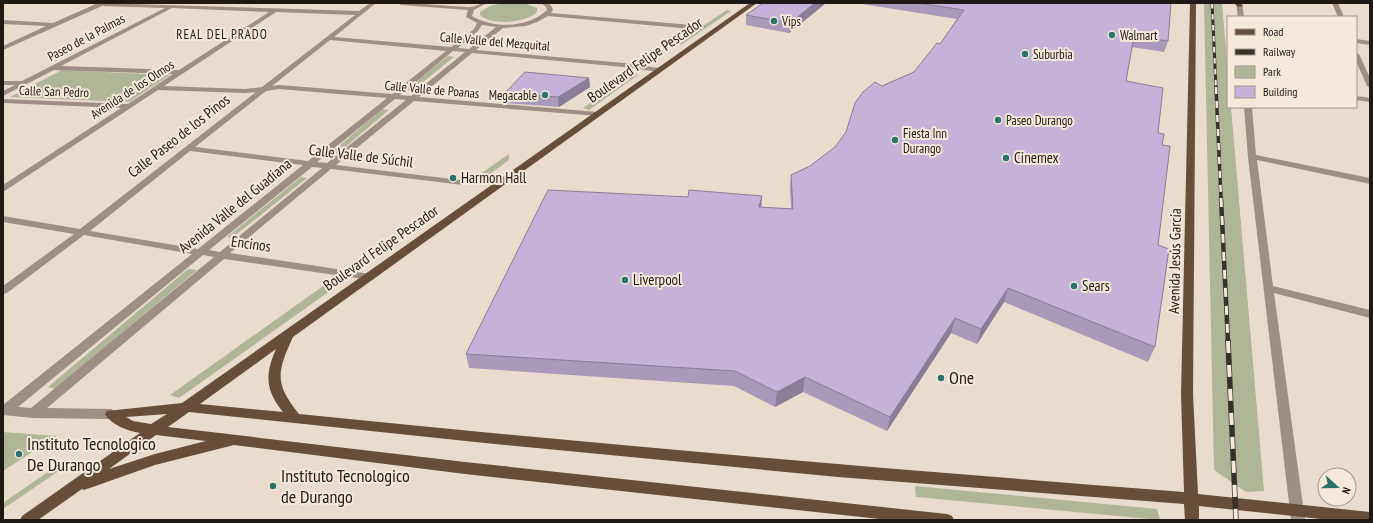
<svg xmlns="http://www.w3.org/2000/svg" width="1373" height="523" viewBox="0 0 1373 523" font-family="'PT Sans Narrow',sans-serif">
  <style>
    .green { fill: #afb696 }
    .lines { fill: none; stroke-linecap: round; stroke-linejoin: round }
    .minor { fill: #9e8e83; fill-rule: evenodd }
    .major { fill: #684d38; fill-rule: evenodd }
    .rail-far3-casing { stroke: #37312b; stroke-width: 3 }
    .rail-far2-casing { stroke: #37312b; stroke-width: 3.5 }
    .rail-far1-casing { stroke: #37312b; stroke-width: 4.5 }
    .rail-casing { stroke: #37312b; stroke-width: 5.5 }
    .rail-far3 { stroke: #f6e9da; stroke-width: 2; stroke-dasharray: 5.5; stroke-linecap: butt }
    .rail-far2 { stroke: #f6e9da; stroke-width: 2.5; stroke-dasharray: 7; stroke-linecap: butt }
    .rail-far1 { stroke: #f6e9da; stroke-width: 3; stroke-dasharray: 9; stroke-linecap: butt }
    .rail { stroke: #f6e9da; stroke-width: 4; stroke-dasharray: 12; stroke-linecap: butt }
    .wall { fill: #a999ba }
    .shaded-wall { fill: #897d97 }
    .building { fill: #c4b2d8; stroke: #897d97 }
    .poi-dot { fill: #2b736d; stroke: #f6e9da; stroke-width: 1.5 }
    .labels { text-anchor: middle; stroke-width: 4; stroke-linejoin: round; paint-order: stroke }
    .far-poi-label { font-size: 13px; fill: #1e1914; stroke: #f6e9da; text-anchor: start }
    .far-neighbourhood-label { font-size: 13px; letter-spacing: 1px; fill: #1e1914; stroke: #f6e9da }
    .far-street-label { font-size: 13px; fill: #1e1914; stroke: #f6e9da }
    .street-label { font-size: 15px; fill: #1e1914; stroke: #f6e9da }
    .poi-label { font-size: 15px; fill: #1e1914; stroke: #f6e9da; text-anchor: start }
    .near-poi-label { font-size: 18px; fill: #1e1914; stroke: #f6e9da; text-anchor: start }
  </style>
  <rect width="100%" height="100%" fill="#e9dccd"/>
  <!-- green -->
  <g class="green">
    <path d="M503 3H524L537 8V12C527 23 490 26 480 15V12L490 6Z"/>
    <path d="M1204 3H1222L1228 73V107H1231L1264 491 1246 492 1214 470Z"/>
    <path d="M727 10 731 11 681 45 676 44Z"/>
    <path d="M448 56 454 57 412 91 405 90Z"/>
    <path d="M62 70 170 75 129 102 10 97Z"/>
    <path d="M633 73 638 75 589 110 583 108Z"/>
    <path d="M382 109 389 110 337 154 331 153Z"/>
    <path d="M509 154V160L490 174 476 177Z"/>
    <path d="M301 177 307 178 232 238 227 237Z"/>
    <path d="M188 269 197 270 56 389 48 387Z"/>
    <path d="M326 284 337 286 179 398 170 395Z"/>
    <path d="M3 432 57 436 3 471Z"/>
    <path d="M58 465 63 468 3 509V503Z"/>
    <path d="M915 486 1157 509 1160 520 916 497Z"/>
  </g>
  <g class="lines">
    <!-- minor -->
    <g class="minor">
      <path d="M98 3 359 11 370 3H376L334 37 451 47 474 29 477 23 466 17 468 10 401 5 398 3C422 3 445 6 469 7 475 7 480 3 487 3L474 10 472 16C493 29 529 28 547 10L546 7 541 3C548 3 551 3 553 10L551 13 692 25 695 27 692 29 548 16 537 22 526 26 503 28 476 50 624 63 659 68 662 70 659 72 624 67 472 53 419 97 598 112 602 114 598 116 414 101 336 165 460 180 463 181 464 183 463 185 331 169 230 253 370 274 375 277 374 279 370 280 224 259 47 408 111 409 115 411 117 414 115 417 111 419 33 418 3 415V405L192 254 84 235 7 293 3 294V286L74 234 3 222V216L80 229 256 92 245 93 158 90 3 192V185L121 108 3 103V99L128 104 173 74 54 70 3 96V91L15 85H3V81H22L165 8 102 6 3 50V46L46 26 3 24V20L53 23ZM172 8 269 12 179 70 61 66ZM276 12 355 15 262 87 245 89 164 86ZM482 25 496 27 469 49 458 48 478 31ZM330 40 446 51 392 94 279 85 272 86ZM453 51 465 52 411 96 400 95ZM279 89 387 98 308 161 195 147 266 91ZM395 99 406 100 327 163 317 162ZM190 151 303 165 198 249 90 231ZM312 167 322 168 220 252 209 250ZM203 255 214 257 31 408 18 407Z"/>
      <path d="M1236 3H1242L1244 17H1238Z"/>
      <path d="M1332 3H1338L1344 17H1338Z"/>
      <path d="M1356 39 1370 41V45L1356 43Z"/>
      <path d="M1356 52 1359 54 1370 78V88L1367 86 1356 61Z"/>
      <path d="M1356 96 1370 98V102L1356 100Z"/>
      <path d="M1244 107H1252L1256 155 1370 178V184L1257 160 1273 286 1370 310V318L1274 293 1305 520H1291L1248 157Z"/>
    </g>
    <!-- major -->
    <g class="major">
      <path d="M750 3H757L293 337C277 372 274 383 299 414 593 444 888 469 1184 492L1181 394 1190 3H1196L1193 394 1198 494 1370 512V520H1330L1199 506V520H1185L1184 504 838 477 485 443 189 412 168 427 465 462 947 514 952 516 954 520H889L465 474 234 445 155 465 84 490 82 489 38 520H20L22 516 140 433C128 431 111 425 105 414L107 411 182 403ZM276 349C265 374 265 390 283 412L200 404ZM167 414 151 424 133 421 126 417ZM156 435 206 441 155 454 109 469Z"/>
      <path d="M1234 3H1240L1243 6 1238 7Z"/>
    </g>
    <defs>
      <path id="rail-far3" d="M1212 3 1216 88"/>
      <path id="rail-far2" d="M1216 87 1221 199"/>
      <path id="rail-far1" d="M1221 198 1228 342"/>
      <path id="rail" d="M1228 341 1236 520"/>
    </defs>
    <!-- rail-far3 casing -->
    <use href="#rail-far3" class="rail-far3-casing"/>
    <!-- rail-far2 casing -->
    <use href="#rail-far2" class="rail-far2-casing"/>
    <!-- rail-far1 casing -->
    <use href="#rail-far1" class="rail-far1-casing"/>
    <!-- rail casing -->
    <use href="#rail" class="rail-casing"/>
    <!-- rail-far3 -->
    <use href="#rail-far3" class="rail-far3"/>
    <!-- rail-far2 -->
    <use href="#rail-far2" class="rail-far2"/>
    <!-- rail-far1 -->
    <use href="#rail-far1" class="rail-far1"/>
    <!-- rail -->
    <use href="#rail" class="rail"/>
  </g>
  <!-- wall -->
  <g class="wall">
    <path d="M763 3H826L789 33 746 25V15Z"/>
    <path d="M856 3H1171L1168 41 1164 52 1132 47 1126 81 1158 133 1162 145 1158 245 1155 347 1148 362 1004 302 977 344 951 333 887 431 803 392 775 407 734 386 469 368 466 354 688 197 762 196 761 207 791 209 790 188 791 175 810 166 835 147 882 86 914 72 940 44 957 19Z"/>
    <path d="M590 87 559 107 506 103 505 93Z"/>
  </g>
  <!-- shaded-wall -->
  <g class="shaded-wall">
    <path d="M815 3H826L789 33 790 23Z"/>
    <path d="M589 78 590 87 559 107 558 97Z"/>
    <path d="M762 196 761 210 759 207Z"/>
    <path d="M1008 288 1004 302 977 344 981 329Z"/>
    <path d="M955 318 951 333 887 431 890 417Z"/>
    <path d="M805 377 803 392 775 407 777 392Z"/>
  </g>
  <!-- building -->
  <g class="building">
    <path d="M763 3H815L790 23 746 15Z"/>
    <path d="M918 3H1171L1168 41 1134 36 1126 81 1163 88 1158 133 1164 134 1162 145 1170 146 1158 245 1169 249 1155 347 1008 288 981 329 955 318 890 417 805 377 777 392 735 371 466 354 548 190 688 197 689 190 762 196 759 207 793 209 791 175 810 166 835 147 846 132 855 103 863 92 875 82 882 86 914 72 937 43 940 44 964 10Z"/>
    <path d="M525 72 589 78 558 97 505 93Z"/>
  </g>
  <!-- markers -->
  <g class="poi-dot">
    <circle cx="774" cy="21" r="4"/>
    <circle cx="1112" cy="35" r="4"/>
    <circle cx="1025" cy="54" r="4"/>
    <circle cx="545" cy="95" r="4"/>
    <circle cx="998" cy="120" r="4"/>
    <circle cx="895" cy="140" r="4"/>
    <circle cx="1006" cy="158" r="4"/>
    <circle cx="453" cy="178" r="4"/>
    <circle cx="625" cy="280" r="4"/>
    <circle cx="1074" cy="286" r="4"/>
    <circle cx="941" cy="378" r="4"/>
    <circle cx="19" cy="454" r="4"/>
    <circle cx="273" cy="486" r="4"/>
  </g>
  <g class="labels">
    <!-- far-poi labels -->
    <g class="far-poi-label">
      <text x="782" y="26">Vips</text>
      <text x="1120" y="40">Walmart</text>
      <text x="1033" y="59">Suburbia</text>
      <text x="537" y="100" text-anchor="end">Megacable</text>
      <text x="1006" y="125">Paseo Durango</text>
      <text x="903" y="138">Fiesta Inn<tspan x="903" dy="15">Durango</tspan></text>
    </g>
    <!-- far-neighbourhood labels -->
    <g class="far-neighbourhood-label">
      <text x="222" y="39">REAL DEL PRADO</text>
    </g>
    <!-- far-street labels -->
    <g class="far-street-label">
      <text transform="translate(86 37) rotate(-28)" y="5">Paseo de la Palmas</text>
      <text transform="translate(495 41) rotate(5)" y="5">Calle Valle del Mezquital</text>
      <text transform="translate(132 89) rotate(-33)" y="5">Avenida de los Olmos</text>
      <text transform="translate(432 89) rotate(5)" y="5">Calle Valle de Poanas</text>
      <text transform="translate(54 91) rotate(2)" y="5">Calle San Pedro</text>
    </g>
    <!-- street labels -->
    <g class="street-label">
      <text transform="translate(645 60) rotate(-35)" y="5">Boulevard Felipe Pescador</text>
      <text transform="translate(179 136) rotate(-38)" y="5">Calle Paseo de los Pinos</text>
      <text transform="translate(361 156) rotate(7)" y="5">Calle Valle de Súchil</text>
      <text transform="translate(235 206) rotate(-39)" y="5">Avenida Valle del Guadiana</text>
      <text transform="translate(251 244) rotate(8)" y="5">Encinos</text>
      <text transform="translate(381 248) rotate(-35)" y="5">Boulevard Felipe Pescador</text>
      <text transform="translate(1175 261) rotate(-89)" y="5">Avenida Jesús García</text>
    </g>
    <!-- poi labels -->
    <g class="poi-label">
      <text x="1014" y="163">Cinemex</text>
      <text x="461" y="183">Harmon Hall</text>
      <text x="633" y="285">Liverpool</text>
      <text x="1082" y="291">Sears</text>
    </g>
    <!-- near-poi labels -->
    <g class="near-poi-label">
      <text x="949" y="384">One</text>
      <text x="27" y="450">Instituto Tecnologico<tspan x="27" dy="21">De Durango</tspan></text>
      <text x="281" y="482">Instituto Tecnologico<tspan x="281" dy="21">de Durango</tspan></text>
    </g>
  </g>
  <!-- border -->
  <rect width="1373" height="523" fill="none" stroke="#1e1914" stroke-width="8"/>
  <!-- legend -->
  <rect x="1227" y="16" width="130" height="92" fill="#f6e9da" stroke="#a0968b"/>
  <rect x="1235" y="29" width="20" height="6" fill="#684d38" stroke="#a0968b"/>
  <text x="1263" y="36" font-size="12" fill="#1e1914">Road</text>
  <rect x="1235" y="49" width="20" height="6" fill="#37312b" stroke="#a0968b"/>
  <text x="1263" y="56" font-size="12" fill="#1e1914">Railway</text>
  <rect x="1235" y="66" width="20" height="12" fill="#afb696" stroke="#a0968b"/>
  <text x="1263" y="76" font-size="12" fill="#1e1914">Park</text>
  <rect x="1235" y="86" width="20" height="12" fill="#c4b2d8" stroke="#a0968b"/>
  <text x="1263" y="96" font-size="12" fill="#1e1914">Building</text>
  <!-- north arrow -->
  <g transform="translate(1337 487) rotate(111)"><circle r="19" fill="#f6e9da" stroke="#a0968b"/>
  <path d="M0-3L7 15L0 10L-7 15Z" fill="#2b736d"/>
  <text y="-6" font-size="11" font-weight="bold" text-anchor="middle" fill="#1e1914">N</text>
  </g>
</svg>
